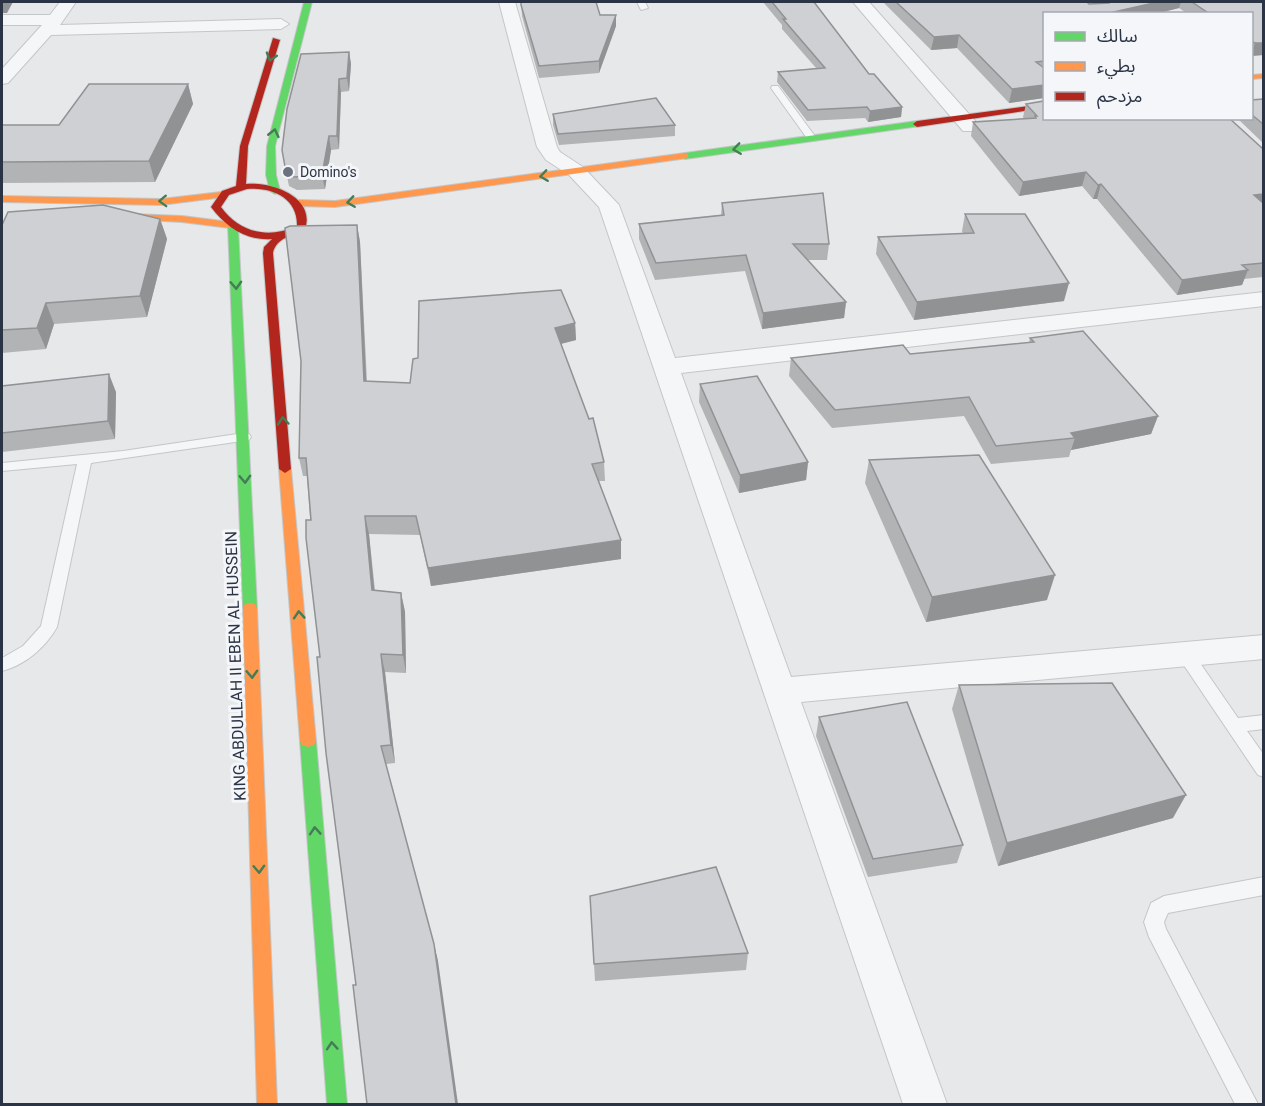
<svg xmlns="http://www.w3.org/2000/svg" width="1265" height="1106" viewBox="0 0 1265 1106" font-family="Roboto,'Noto Sans Arabic',sans-serif">
  <style>
    .lines { fill: none; stroke-linecap: round; stroke-linejoin: round }
    .lane-casing { stroke: #c4c6c8; stroke-width: 2 }
    .street-casing { stroke: #c4c6c8; stroke-width: 2 }
    .fast-casing { stroke: #c4c6c8; stroke-width: 2 }
    .slow-casing { stroke: #c4c6c8; stroke-width: 2 }
    .jam-casing { stroke: #c4c6c8; stroke-width: 2 }
    .lane { fill: #f5f6f7; fill-rule: evenodd }
    .street { fill: #f5f6f7; fill-rule: evenodd }
    .fast { fill: #63d668; fill-rule: evenodd }
    .slow { fill: #ff974d; fill-rule: evenodd }
    .jam { fill: #b3261e; fill-rule: evenodd }
    .wall { fill: #b1b3b5 }
    .shaded-wall { fill: #909294 }
    .building { fill: #ced0d3; stroke: #909294; stroke-width: 1.5 }
    .oneway { stroke: #447d55 }
    .poi-dot { fill: #6c737f; stroke: #f4f6f9; stroke-width: 2 }
    .labels { text-anchor: middle; stroke-width: 6; stroke-linejoin: round; paint-order: stroke }
    .far-poi-label { font-size: 14px; fill: #2b3445; stroke: #f4f6f9; text-anchor: start }
    .street-label { font-size: 16px; fill: #2b3445; stroke: #f4f6f9 }
  </style>
  <rect width="100%" height="100%" fill="#e6e8ea"/>
  <g class="lines">
    <defs>
      <g id="lane">
        <path d="M637 2H645L648 8 641 10Z"/>
        <path d="M772 86H778L817 139 815 141H809L771 88Z"/>
        <path d="M244 433 249 434 251 437 249 440 91 463 57 627C45 648 25 665 2 671V658L23 646 41 626 77 464 2 471V463L123 451Z"/>
        <path d="M1185 648 1191 650 1238 718 1264 715V729L1247 731 1264 755V777L1258 775 1179 658 1177 654 1179 650Z"/>
        <path d="M1264 877V895L1168 913 1164 922 1166 929 1258 1104H1235L1149 937 1144 922 1151 903 1164 896Z"/>
      </g>
      <g id="street">
        <path d="M60 2H76L60 25 281 19 289 24 281 29 51 35 8 83 2 84V69L42 25H2V15H50Z"/>
        <path d="M499 2H515L557 147 560 152 583 167 619 205 675 358 1264 292V306L681 373 791 677 1264 635V659L801 702 947 1104H903L599 207 569 175 546 160 537 147Z"/>
        <path d="M853 2H869L977 123 979 127 977 131H963Z"/>
      </g>
      <g id="fast">
        <path d="M304 2H312L275 146 276 175 280 191 275 194 270 191 266 175 267 146Z"/>
        <path d="M917 121 921 124 920 126 685 159 681 156 685 153Z"/>
        <path d="M233 223 238 226 257 608 255 612H245L243 608 228 226Z"/>
        <path d="M308 735 314 737 316 741 347 1104H327L300 741 302 737Z"/>
      </g>
      <g id="slow">
        <path d="M1264 74V78L1252 79V75Z"/>
        <path d="M685 153 688 154V158L335 207 299 206 294 203 299 200 335 201Z"/>
        <path d="M221 192 226 195 224 197 161 205 2 202V196L161 199Z"/>
        <path d="M108 213 182 216 230 222 235 225 230 228 182 222 105 218 103 216Z"/>
        <path d="M285 465 291 469 316 741 314 745 308 747 302 745 300 741 279 469Z"/>
        <path d="M250 603 255 604 257 608 277 1104H257L243 608 245 604Z"/>
      </g>
      <g id="jam">
        <path d="M273 38 280 40 248 146 246 184C271 181 316 197 305 229 293 235 276 238 273 253L291 469 285 473 279 469 263 253 264 247 272 239C246 241 226 227 211 207L222 191 236 186 240 146ZM247 189C272 187 298 198 297 226 268 239 240 233 221 207L229 195Z"/>
        <path d="M1044 104V108L917 127 913 124 917 121Z"/>
      </g>
    </defs>
    <!-- lane casing -->
    <use href="#lane" class="lane-casing"/>
    <!-- street casing -->
    <use href="#street" class="street-casing"/>
    <!-- fast casing -->
    <use href="#fast" class="fast-casing"/>
    <!-- slow casing -->
    <use href="#slow" class="slow-casing"/>
    <!-- jam casing -->
    <use href="#jam" class="jam-casing"/>
    <!-- lane -->
    <use href="#lane" class="lane"/>
    <!-- street -->
    <use href="#street" class="street"/>
    <!-- fast -->
    <use href="#fast" class="fast"/>
    <!-- slow -->
    <use href="#slow" class="slow"/>
    <!-- jam -->
    <use href="#jam" class="jam"/>
  </g>
  <!-- wall -->
  <g class="wall">
    <path d="M521 2 600 15 616 26 599 73 539 78 522 16Z"/>
    <path d="M763 2H814L869 74 902 107 901 117 868 122 865 118 807 121 777 82 778 72 816 68 782 29V25Z"/>
    <path d="M869 2H1087L1089 4H1096L1094 2H1263V55L1251 56V14H1188L1179 8 1155 14H1044V98L1009 103 957 48 931 50 883 2 873 3Z"/>
    <path d="M349 52 351 64 349 91 341 92 339 149 331 150 325 189 297 190 289 186 286 172Z"/>
    <path d="M188 84 193 104 155 182 2 183V125H59Z"/>
    <path d="M1263 99V143L1237 118H1251V100Z"/>
    <path d="M1026 104 1263 148V277L1244 279 1242 285 1177 295 1097 199H1093L1082 186 1019 196 971 136 973 122 1024 119 1023 117Z"/>
    <path d="M553 114 675 125V136L559 145 553 125Z"/>
    <path d="M722 203 829 244 827 260H807L846 302 844 318 762 329 745 271 655 280 639 239V224L721 215Z"/>
    <path d="M965 214 1064 301 914 320 876 254 878 237 963 234 962 231Z"/>
    <path d="M160 219 167 239 147 317 54 324 46 349 2 353V225Z"/>
    <path d="M357 225 360 242 367 381 410 383 418 358 575 323 576 340 561 344 604 462 605 481H599L621 559 431 586 420 535 369 534 375 590 401 593 405 612 406 673 385 672 395 763 386 764 438 961 356 985 320 657 307 476H303L299 458Z"/>
    <path d="M1030 338 1158 416 1151 434 1071 450 1069 457 991 464 964 416 832 428 789 376 791 358 910 354 1029 343Z"/>
    <path d="M700 384 808 462 806 480 739 493 699 402Z"/>
    <path d="M2 386 116 392 115 439 2 452Z"/>
    <path d="M869 460 1047 600 926 622 865 483Z"/>
    <path d="M959 685 1173 818 998 866 952 709Z"/>
    <path d="M819 717 963 845 957 863 868 877 816 736Z"/>
    <path d="M590 896 748 953 746 970 595 981Z"/>
  </g>
  <!-- shaded-wall -->
  <g class="shaded-wall">
    <path d="M2 2H13L7 13H2Z"/>
    <path d="M1158 2H1181L1179 8 1155 14H1105Z"/>
    <path d="M616 15V26L599 73V61Z"/>
    <path d="M959 35 957 48 931 50 934 37Z"/>
    <path d="M1255 43H1263V55L1251 56Z"/>
    <path d="M349 52 351 64 349 91 347 78Z"/>
    <path d="M339 79 341 92 339 149 337 136Z"/>
    <path d="M188 84 193 104 155 182 149 161Z"/>
    <path d="M1044 85V98L1009 103 1012 89Z"/>
    <path d="M902 107 901 117 868 122 870 111Z"/>
    <path d="M329 136 331 150 325 189 322 175Z"/>
    <path d="M1086 172 1082 186 1019 196 1023 182Z"/>
    <path d="M1101 184 1097 199H1093L1098 185Z"/>
    <path d="M1263 194V207L1254 195Z"/>
    <path d="M160 219 167 239 147 317 140 296Z"/>
    <path d="M357 225 360 242 367 399 364 381Z"/>
    <path d="M1248 270 1242 285 1177 295 1182 280Z"/>
    <path d="M1069 283 1064 301 914 320 917 302Z"/>
    <path d="M846 302 844 318 762 329 763 313Z"/>
    <path d="M46 303 54 324 46 349 37 328Z"/>
    <path d="M575 323 576 340 556 345 555 328Z"/>
    <path d="M109 374 116 392 115 439 108 421Z"/>
    <path d="M1158 416 1151 434 1071 450 1075 438 1071 433Z"/>
    <path d="M808 462 806 480 739 493 740 475Z"/>
    <path d="M365 516 369 534 376 609 372 590Z"/>
    <path d="M621 540V559L431 586 428 568Z"/>
    <path d="M1055 575 1047 600 926 622 932 597Z"/>
    <path d="M401 593 405 612 406 673 403 655Z"/>
    <path d="M381 654 385 672 395 763 391 745Z"/>
    <path d="M1186 795 1173 818 998 866 1007 843Z"/>
    <path d="M434 944 438 961 458 1104H456Z"/>
  </g>
  <!-- building -->
  <g class="building">
    <path d="M521 2H596L600 15H616L599 61 539 66 521 5Z"/>
    <path d="M772 2H814L869 74H874L902 107 870 111 867 107 808 110 778 72 825 68 783 19H786Z"/>
    <path d="M896 2H1087L1089 4 1109 3V2H1158L1105 14H1044V61L1036 62 1044 68V85L1012 89 959 35 934 37Z"/>
    <path d="M1192 2H1263V43H1255L1251 41V14H1210Z"/>
    <path d="M349 52 347 78 339 79 337 136H329L322 175 294 177 286 172 282 150 287 109 301 54Z"/>
    <path d="M89 84H188L149 161 2 162V125H59Z"/>
    <path d="M656 98 675 125 558 134 553 114Z"/>
    <path d="M1263 99V124L1251 114V100Z"/>
    <path d="M1044 101V118H1229L1262 148H1263V194L1254 195 1263 203V263L1242 265 1248 270 1182 280 1101 184 1098 185 1086 172 1023 182 973 122 1036 118 1035 116H1037L1026 104Z"/>
    <path d="M823 193 829 244H793L846 302 763 313 746 255 656 263 639 224 724 215 722 203Z"/>
    <path d="M103 205 160 219 140 296 46 303 37 328 2 330V225L8 212Z"/>
    <path d="M965 214H1025L1069 283 917 302 878 237 974 233Z"/>
    <path d="M357 225 364 381 410 383 413 359 418 358 419 301 561 290 575 323 555 328 589 419 593 418 604 462 592 464 621 540 428 568 416 516H365L372 590 401 593 403 655 381 654 391 745 381 746 434 944 456 1104H367L353 985H356L326 753 317 657H320L306 538V520H311L306 458H299L301 361 285 228 290 226Z"/>
    <path d="M1083 331 1158 416 1071 433 1075 438 996 446 969 397 835 410 791 358 903 345 910 354 1034 342 1030 338Z"/>
    <path d="M109 374 108 421 2 433V386Z"/>
    <path d="M757 376 808 462 740 475 700 384Z"/>
    <path d="M979 455 1055 575 932 597 869 460Z"/>
    <path d="M1112 683 1186 795 1007 843 959 685Z"/>
    <path d="M907 702 963 845 873 859 819 717Z"/>
    <path d="M716 867 748 953 594 964 590 896Z"/>
  </g>
  <!-- one-way arrows -->
  <defs><path id="oneway-chevron" d="M-2-3.5L2.5 0L-2 3.5" fill="none" stroke-width="1.6" stroke-linecap="round" stroke-linejoin="round" transform="scale(1.5)"/></defs>
  <g class="oneway">
    <use href="#oneway-chevron" transform="translate(271 57) rotate(107)"/>
    <use href="#oneway-chevron" transform="translate(274 133) rotate(-77)"/>
    <use href="#oneway-chevron" transform="translate(737 149) rotate(172)"/>
    <use href="#oneway-chevron" transform="translate(544 176) rotate(172)"/>
    <use href="#oneway-chevron" transform="translate(163 201) rotate(178)"/>
    <use href="#oneway-chevron" transform="translate(351 202) rotate(172)"/>
    <use href="#oneway-chevron" transform="translate(236 285) rotate(87)"/>
    <use href="#oneway-chevron" transform="translate(283 421) rotate(-95)"/>
    <use href="#oneway-chevron" transform="translate(245 479) rotate(88)"/>
    <use href="#oneway-chevron" transform="translate(299 615) rotate(-94)"/>
    <use href="#oneway-chevron" transform="translate(252 674) rotate(88)"/>
    <use href="#oneway-chevron" transform="translate(315 831) rotate(-94)"/>
    <use href="#oneway-chevron" transform="translate(259 869) rotate(88)"/>
    <use href="#oneway-chevron" transform="translate(332 1046) rotate(-94)"/>
  </g>
  <!-- markers -->
  <circle class="poi-dot" cx="288" cy="172" r="6"/>
  <g class="labels">
    <!-- far-poi labels -->
    <g class="far-poi-label">
      <text x="300" y="177">Domino's</text>
    </g>
    <!-- street labels -->
    <g class="street-label">
      <text transform="translate(235 666) rotate(-92)" y="6">KING ABDULLAH II EBEN AL HUSSEIN</text>
    </g>
  </g>
  <!-- border -->
  <rect width="1265" height="1106" fill="none" stroke="#2b3445" stroke-width="6"/>
  <!-- legend -->
  <rect x="1043" y="12" width="210" height="108" fill="#f4f6f9" stroke="#a4a8b1" stroke-width="1.5"/>
  <rect x="1055" y="32" width="30" height="9" fill="#63d668" stroke="#a4a8b1" stroke-width="1.5"/>
  <text x="1097" y="42" font-size="18" fill="#2b3445">سالك</text>
  <rect x="1055" y="62" width="30" height="9" fill="#ff974d" stroke="#a4a8b1" stroke-width="1.5"/>
  <text x="1097" y="72" font-size="18" fill="#2b3445">بطيء</text>
  <rect x="1055" y="92" width="30" height="9" fill="#b3261e" stroke="#a4a8b1" stroke-width="1.5"/>
  <text x="1097" y="102" font-size="18" fill="#2b3445">مزدحم</text>
</svg>
